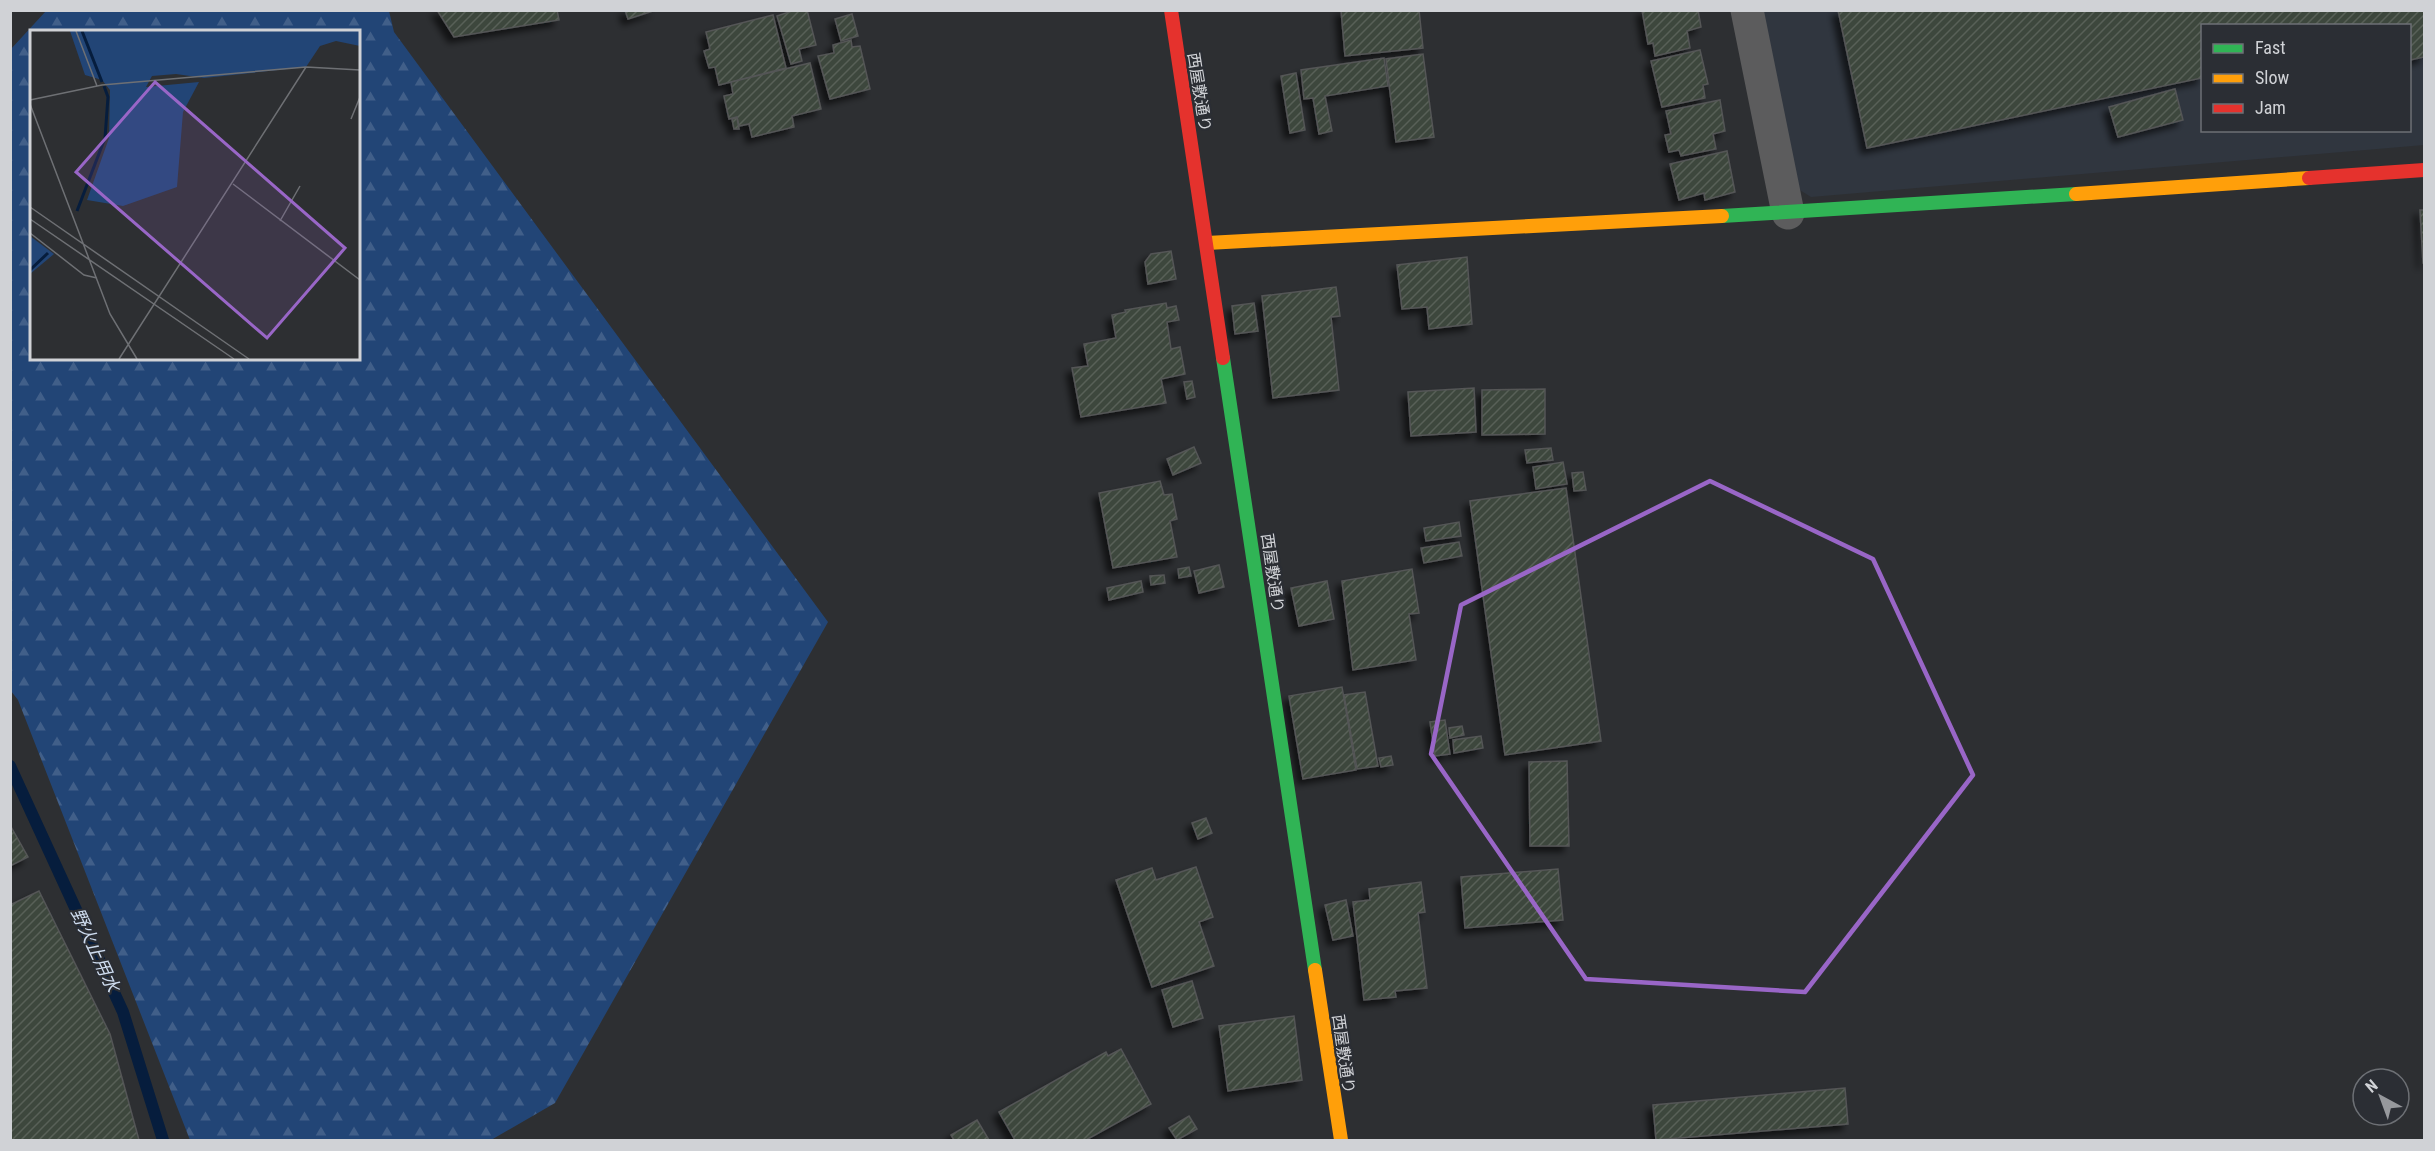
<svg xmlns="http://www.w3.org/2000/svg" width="2435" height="1151" viewBox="0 0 2435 1151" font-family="'Roboto Condensed','Noto Sans JP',sans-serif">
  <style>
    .built { fill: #30363f; fill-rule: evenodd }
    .forest { fill: url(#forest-firs); fill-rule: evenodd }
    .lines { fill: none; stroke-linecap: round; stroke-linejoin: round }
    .stream { stroke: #061d3d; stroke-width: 12 }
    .building { fill: url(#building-hatch); stroke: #545657; stroke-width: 1.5; filter: url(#shadow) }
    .street { stroke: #5c5c5d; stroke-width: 33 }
    .fast { stroke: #30b455; stroke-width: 14 }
    .slow { stroke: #ff9f0a; stroke-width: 14 }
    .jam { stroke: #e5322d; stroke-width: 14 }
    .marked { fill: none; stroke: #9966c7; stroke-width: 4.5; stroke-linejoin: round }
    .labels { text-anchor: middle; stroke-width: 4.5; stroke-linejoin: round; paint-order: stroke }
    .street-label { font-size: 16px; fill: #d0d2d6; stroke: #2b2e34 }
    .water-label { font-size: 18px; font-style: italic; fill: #cedcef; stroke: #2b2e34 }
    .inset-river { fill: none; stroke: #061d3d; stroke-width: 3 }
    .inset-road { fill: none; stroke: #6e7074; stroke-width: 1.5 }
    .view { fill: #9966c7; fill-opacity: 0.15; stroke: #9966c7; stroke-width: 3 }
    .inset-edge { fill: none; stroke: #d0d2d6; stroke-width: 3 }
  </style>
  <defs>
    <pattern id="forest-firs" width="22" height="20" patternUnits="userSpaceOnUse" patternTransform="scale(1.5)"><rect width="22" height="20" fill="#224576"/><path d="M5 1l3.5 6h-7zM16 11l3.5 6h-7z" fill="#415f89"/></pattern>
    <pattern id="building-hatch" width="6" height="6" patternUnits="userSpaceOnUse" patternTransform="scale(1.5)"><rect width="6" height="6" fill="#3e463d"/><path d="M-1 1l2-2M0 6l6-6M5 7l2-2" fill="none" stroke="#596058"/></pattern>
    <filter id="shadow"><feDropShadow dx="-5.5" dy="5.5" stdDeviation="3" flood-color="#0009"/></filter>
  </defs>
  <rect width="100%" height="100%" fill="#2d2f32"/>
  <!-- built -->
  <path class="built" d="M1755 11H2424V145L1811 197 1795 187ZM2202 26H2410V130H2202Z"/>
  <!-- forest -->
  <path class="forest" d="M46 11H389L394 32 828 622 555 1103 491 1140H190L18 700 11 691V49ZM32 32H358V358H32Z"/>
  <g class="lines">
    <!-- stream -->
    <path class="stream" d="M10 766 123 1012 163 1140"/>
  </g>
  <!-- building -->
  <g class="building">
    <path d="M437 10H557L559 20 454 37Z"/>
    <path d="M625 10H656L628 19Z"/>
    <path d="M795 10H807L816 45 799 49 802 61 791 64 777 16Z"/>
    <path d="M1341 10H1419L1423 48 1345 56Z"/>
    <path d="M1642 10H1698L1701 27 1687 31 1690 48 1655 56 1653 43 1648 44Z"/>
    <path d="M1838 10H2424V57L2410 60V26H2202V78L1867 148Z"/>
    <path d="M852 14 858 36 841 41 835 19Z"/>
    <path d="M773 15 786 68 719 85 715 67 709 68 704 51 710 49 706 32Z"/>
    <path d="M851 40 852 47 860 46 870 89 830 99 818 56 834 53 833 45Z"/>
    <path d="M1700 50 1708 84 1703 85 1705 98 1662 107 1651 61Z"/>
    <path d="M1423 54 1434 137 1396 142 1386 59Z"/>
    <path d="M1384 58 1388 86 1325 96 1332 131 1319 134 1313 98 1304 99 1301 70Z"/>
    <path d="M810 63 821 109 792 116 794 127 752 137 749 124 739 126 737 117 729 119 724 96 733 94 731 82Z"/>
    <path d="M1296 73 1305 130 1290 133 1281 76Z"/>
    <path d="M2175 89 2183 120 2118 137 2109 107Z"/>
    <path d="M1720 100 1725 131 1713 134 1716 149 1681 156 1679 150 1669 152 1665 135 1671 134 1666 111Z"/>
    <path d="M737 118 739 129H734L732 119Z"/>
    <path d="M1727 151 1735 192 1705 200 1704 193 1679 200 1670 164Z"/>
    <path d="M2420 210H2424V263H2423Z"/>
    <path d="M1171 251 1176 279 1148 284 1145 262 1151 254Z"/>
    <path d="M1467 257 1472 324 1429 329 1427 307 1402 309 1397 265Z"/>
    <path d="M1336 287 1340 316 1331 317 1339 390 1273 398 1262 296Z"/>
    <path d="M1166 303 1167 308 1176 306 1179 320 1167 322 1171 349 1180 347 1185 374 1161 379 1166 403 1081 417 1072 368 1088 366 1084 344 1116 338 1112 315 1126 312 1125 310Z"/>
    <path d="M1254 303 1258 331 1235 334 1232 306Z"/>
    <path d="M1192 381 1195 397 1187 399 1184 382Z"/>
    <path d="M1474 388 1476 432 1411 436 1408 392Z"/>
    <path d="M1545 389V434L1482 435V390Z"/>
    <path d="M1194 447 1201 463 1173 475 1167 459Z"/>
    <path d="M1551 448 1553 460 1527 463 1525 450Z"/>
    <path d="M1563 462 1567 484 1536 489 1533 467Z"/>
    <path d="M1583 472 1586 490 1574 491 1572 473Z"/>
    <path d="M1160 481 1164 495 1172 494 1177 519 1170 521 1177 557 1113 568 1099 493Z"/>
    <path d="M1566 488 1601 741 1505 755 1470 501Z"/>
    <path d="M1459 522 1461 536 1426 541 1424 528Z"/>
    <path d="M1459 542 1462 556 1424 563 1421 548Z"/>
    <path d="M1219 565 1224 587 1199 593 1194 571Z"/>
    <path d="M1189 567 1191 576 1179 578 1178 569Z"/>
    <path d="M1412 569 1419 613 1409 614 1416 660 1353 670 1342 581Z"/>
    <path d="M1164 575 1165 583 1151 585 1150 576Z"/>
    <path d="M1141 581 1143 592 1109 600 1107 588Z"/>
    <path d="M1327 581 1334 619 1299 626 1291 588Z"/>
    <path d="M1342 687 1356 770 1303 779 1289 696Z"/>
    <path d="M1365 692 1378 766 1357 769 1344 695Z"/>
    <path d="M1445 720 1450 754 1435 756 1430 722Z"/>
    <path d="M1462 726 1464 735 1450 738 1449 728Z"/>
    <path d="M1481 736 1483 748 1454 753 1453 740Z"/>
    <path d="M1391 756 1393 765 1381 767 1379 758Z"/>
    <path d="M1567 761 1569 846H1530L1529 762Z"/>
    <path d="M1206 818 1212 833 1198 839 1192 823Z"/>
    <path d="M10 825 28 857 10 866Z"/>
    <path d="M1196 867 1213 917 1199 922 1214 966 1152 987 1116 880 1152 868 1156 880Z"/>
    <path d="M1558 869 1563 920 1465 928 1461 877Z"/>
    <path d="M1421 882 1425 912 1418 913 1427 988 1395 991 1396 997 1364 1000 1353 902 1370 900 1369 889Z"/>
    <path d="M39 891 110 1034 139 1140H10V905Z"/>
    <path d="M1346 900 1353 936 1333 940 1325 905Z"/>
    <path d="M1192 981 1203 1018 1173 1027 1162 990Z"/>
    <path d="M1294 1016 1302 1080 1228 1091 1219 1026Z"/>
    <path d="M1121 1049 1151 1104 1086 1140H1015L999 1112 1106 1052 1108 1056Z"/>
    <path d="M1845 1088 1848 1124 1656 1140 1653 1105Z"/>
    <path d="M1189 1116 1197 1129 1177 1140 1169 1128Z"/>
    <path d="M977 1120 989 1140H954L951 1135Z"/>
  </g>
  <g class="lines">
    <!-- street -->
    <path class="street" d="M1747 10 1788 213"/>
    <!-- fast -->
    <g class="fast">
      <path d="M1722 216 2076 194"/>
      <path d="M1223 358 1315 970"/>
    </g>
    <!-- slow -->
    <g class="slow">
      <path d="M2076 194 2309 178"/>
      <path d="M1207 243 1722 216"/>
      <path d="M1315 970 1341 1140"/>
    </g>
    <!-- jam -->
    <g class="jam">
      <path d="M1171 10 1223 358"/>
      <path d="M2309 178 2424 170"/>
    </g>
  </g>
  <!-- marked area -->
  <path class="marked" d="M1710 481 1873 559 1973 775 1805 992 1586 979 1431 754 1461 605Z"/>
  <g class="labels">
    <!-- street labels -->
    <g class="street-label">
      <text transform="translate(1200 92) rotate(81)" y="6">西屋敷通り</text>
      <text transform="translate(1273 573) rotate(82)" y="6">西屋敷通り</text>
      <text transform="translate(1344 1054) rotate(82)" y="6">西屋敷通り</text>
    </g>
    <!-- water labels -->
    <g class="water-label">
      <text transform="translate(95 950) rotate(65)" y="6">野火止用水</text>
    </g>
  </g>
  <!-- overview -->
  <g transform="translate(30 30)">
    <rect width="330" height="330" fill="#2d2f32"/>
    <path d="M0 206 24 224 0 244Z" fill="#224576"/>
    <path d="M40 1H330V16L306 11 290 16 276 37 174 48 146 44 122 46 116 57 169 52 153 82 147 157 93 176 57 170 79 108 80 60 72 50 55 45Z" fill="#224576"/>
    <path class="inset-river" d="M52 1 72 52M47 181 75 108 78 67 74 56M0 240 18 223"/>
    <path class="inset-road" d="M46 1 67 56M0 70 72 55 276 37 330 40M0 74 80 284 107 329M321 89 330 67M203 154 330 250M0 177 219 329M0 189 204 329M250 191 270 156M0 203 54 245 67 248M89 329 276 37"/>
    <path class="view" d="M125 52 315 218 237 308 46 142Z"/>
    <rect width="330" height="330" class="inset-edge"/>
  </g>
  <!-- border -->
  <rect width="2435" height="1151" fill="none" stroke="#d0d2d6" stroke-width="24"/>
  <!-- legend -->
  <rect x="2201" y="24" width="210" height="108" fill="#2b2e34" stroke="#6d7075" stroke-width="1.5"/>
  <rect x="2213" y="44" width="30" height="9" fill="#30b455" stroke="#6d7075" stroke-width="1.5"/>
  <text x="2255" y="54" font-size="18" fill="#d0d2d6">Fast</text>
  <rect x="2213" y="74" width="30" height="9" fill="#ff9f0a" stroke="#6d7075" stroke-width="1.5"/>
  <text x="2255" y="84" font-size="18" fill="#d0d2d6">Slow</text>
  <rect x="2213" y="104" width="30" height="9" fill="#e5322d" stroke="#6d7075" stroke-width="1.5"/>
  <text x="2255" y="114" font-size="18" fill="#d0d2d6">Jam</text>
  <!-- north arrow -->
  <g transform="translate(2381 1097) rotate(319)"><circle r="28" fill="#2b2e34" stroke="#6d7075" stroke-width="1.5"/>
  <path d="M0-4.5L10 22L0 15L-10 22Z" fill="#97999d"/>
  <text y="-9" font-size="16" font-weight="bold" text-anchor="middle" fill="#d0d2d6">N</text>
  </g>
</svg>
